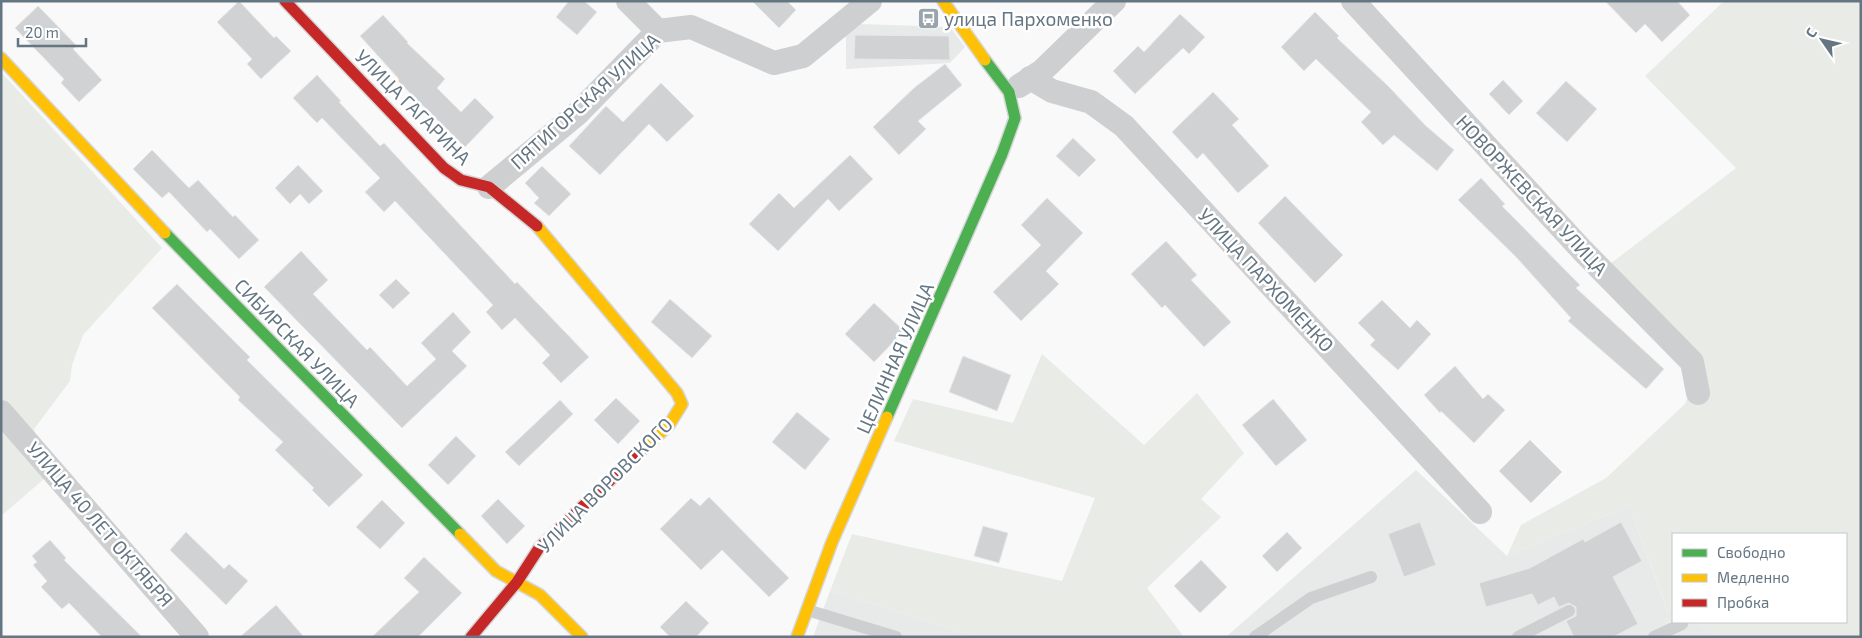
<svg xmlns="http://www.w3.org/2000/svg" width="1862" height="638" viewBox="0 0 1862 638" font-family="'Exo 2',sans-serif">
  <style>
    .built { fill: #e8e9e9 }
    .green { fill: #e8ebe6 }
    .building { fill: #d0d2d3; stroke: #e8e8e8 }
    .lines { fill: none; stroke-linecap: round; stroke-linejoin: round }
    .fast-casing { stroke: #d5d6d7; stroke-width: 14 }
    .slow-casing { stroke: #d5d6d7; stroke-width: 14 }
    .jam-casing { stroke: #d5d6d7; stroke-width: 14 }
    .lane { stroke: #cecfd0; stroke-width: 12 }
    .street { stroke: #cecfd0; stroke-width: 24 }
    .fast { stroke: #4caf50; stroke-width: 11 }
    .slow { stroke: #ffc107; stroke-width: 11 }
    .jam { stroke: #c62828; stroke-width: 11 }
    .labels { text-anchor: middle; stroke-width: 5; stroke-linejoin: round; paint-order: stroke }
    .poi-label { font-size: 19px; fill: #657683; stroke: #fff; text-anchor: start }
    .street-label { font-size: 19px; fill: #657683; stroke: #fff }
  </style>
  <rect width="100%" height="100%" fill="#f9f9f9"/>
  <!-- built -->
  <g class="built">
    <path d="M859 24 950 27 965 47 950 63 846 69V35Z"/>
    <path d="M1416 470 1507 556 1629 506 1668 613 1663 623 1697 622 1717 637H1226Z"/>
    <path d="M830 591 977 637H813Z"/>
  </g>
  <!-- green -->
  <g class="green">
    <path d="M1724 1H1861V637H1717L1697 622H1846V534H1673V622H1675L1663 623 1668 612 1629 506 1507 556 1521 525 1606 478 1685 404 1693 382 1610 264 1736 168 1645 76Z"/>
    <path d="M1 72 162 248 83 335 72 365 70 381 34 429 45 478 1 516Z"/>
    <path d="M1042 354 1144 445 1197 393 1244 453 1201 499 1221 517 1147 588 1184 637H977L830 591 852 534 1062 581 1095 498 894 441 913 399 1013 423Z"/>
  </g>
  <!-- building -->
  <g class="building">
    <path d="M239 1 274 38 276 36 291 51 261 79 247 64 252 59 217 22Z"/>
    <path d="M569 1H584L597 12 577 35 556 17Z"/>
    <path d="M752 1H787L796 10 779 28Z"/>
    <path d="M1605 1H1677L1690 15 1662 42 1645 24 1636 33Z"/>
    <path d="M38 6 77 46 73 49 102 80 79 102 61 83 64 79 15 28Z"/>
    <path d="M1315 12 1339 36 1337 38 1388 86 1426 126 1454 150 1437 171 1394 135 1383 145 1361 122 1371 112 1316 59 1304 71 1281 47Z"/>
    <path d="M1180 14 1205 37 1189 54 1183 48 1135 94 1113 71 1138 46 1144 52Z"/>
    <path d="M383 15 408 42 407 43 445 79 437 88 461 112 475 98 494 117 465 147 398 81 399 79 360 36Z"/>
    <path d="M855 35 949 36 950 60 854 59Z"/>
    <path d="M945 64 962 85 918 121 926 129 899 155 873 127 914 88Z"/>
    <path d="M317 75 341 101 339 102 380 146 384 143 515 284 517 282 589 357 561 383 542 363 550 355 515 318 502 330 486 312 493 305 395 201 384 212 365 192 380 178 322 118 317 123 293 98Z"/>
    <path d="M1503 80 1523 101 1509 115 1489 94Z"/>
    <path d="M1566 81 1597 109 1567 142 1536 113Z"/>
    <path d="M661 83 694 116 667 142 649 124 600 175 569 146 606 106 623 122Z"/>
    <path d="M1213 92 1239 119 1232 125 1269 166 1238 193 1203 153 1197 159 1172 132Z"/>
    <path d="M1073 138 1096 160 1079 177 1056 156Z"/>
    <path d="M152 150 189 188 198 180 233 217 235 215 259 240 239 259 210 229 207 232 169 192 162 198 133 169Z"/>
    <path d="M850 155 873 179 839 211 828 199 778 251 749 224 779 193 794 208Z"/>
    <path d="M298 165 323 191 309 204 300 194 290 204 275 188Z"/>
    <path d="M542 166 571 194 549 216 534 203 539 198 525 183Z"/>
    <path d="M1481 178 1505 204 1502 206 1580 285 1576 288 1664 369 1646 389 1568 321 1571 318 1517 258 1458 200Z"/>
    <path d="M1285 196 1343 255 1315 283 1258 223Z"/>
    <path d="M1047 198 1083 233 1046 271 1059 284 1021 321 993 292 1041 245 1021 225Z"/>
    <path d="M1166 241 1197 275 1191 280 1231 322 1204 347 1165 305 1162 308 1131 274Z"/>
    <path d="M301 251 328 280 313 294 367 350 370 347 407 386 436 359 421 343 453 312 471 332 452 351 467 366 402 428 264 287Z"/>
    <path d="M396 279 410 293 393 309 379 295Z"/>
    <path d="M177 284 250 357 247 360 363 475 329 507 312 490 314 488 275 450 283 442 238 400 240 397 152 308Z"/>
    <path d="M670 299 712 336 692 358 651 322Z"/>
    <path d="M1382 300 1410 328 1417 320 1431 334 1398 370 1370 345 1375 340 1358 323Z"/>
    <path d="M874 303 904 331 874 362 845 334Z"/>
    <path d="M963 356 1011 375 997 411 949 392Z"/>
    <path d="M1455 366 1483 399 1488 394 1505 410 1474 443 1441 411 1440 413 1424 395Z"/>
    <path d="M616 398 640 421 618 444 594 420Z"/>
    <path d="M1273 399 1307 440 1276 466 1242 425Z"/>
    <path d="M560 400 573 414 519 466 505 452Z"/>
    <path d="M797 412 830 439 805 470 772 442Z"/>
    <path d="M456 436 476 456 448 485 428 465Z"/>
    <path d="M1530 440 1562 472 1531 503 1499 471Z"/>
    <path d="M709 497 789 578 769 597 722 550 701 570 660 529 691 498 700 506Z"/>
    <path d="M498 499 525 526 507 544 481 516Z"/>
    <path d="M382 500 405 523 380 549 356 527Z"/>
    <path d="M1420 522 1436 565 1404 577 1388 534Z"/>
    <path d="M1621 522 1642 561 1613 577 1638 624 1613 637H1574L1566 621 1576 616V607L1569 603 1559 607 1554 597 1538 605 1532 594 1486 607 1479 583 1530 568 1583 539 1585 542Z"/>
    <path d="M983 526 1008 533 999 563 974 556Z"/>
    <path d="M186 532 224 569 229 564 248 581 226 605 170 550Z"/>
    <path d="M1287 532 1302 548 1277 572 1262 556Z"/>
    <path d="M50 540 66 558 64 560 142 637H102L69 603 62 609 41 587 47 581 33 565 37 562 32 556Z"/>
    <path d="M424 557 462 593 418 637H372L419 592 404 578Z"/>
    <path d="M1201 560 1227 587 1200 613 1174 586Z"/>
    <path d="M686 601 709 623 696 637H670L660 627Z"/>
    <path d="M276 605 304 637H240Z"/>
  </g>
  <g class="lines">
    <defs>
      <g id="fast">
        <path d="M165 233 460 534"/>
        <path d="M887 417 1002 154 1015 118 1009 92 985 60"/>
      </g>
      <g id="slow">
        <path d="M943 1 985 60"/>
        <path d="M1 58 165 233"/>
        <path d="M537 226 677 393 682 404 669 425 644 448"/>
        <path d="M460 534 496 571 540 595 582 637"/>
        <path d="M797 637 832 542 887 417"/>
      </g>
      <g id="jam">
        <path d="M285 1 444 168 461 180 489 187 537 226"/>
        <path d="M471 637 517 582 539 548 644 448"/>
      </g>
    </defs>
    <!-- fast casing -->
    <use href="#fast" class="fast-casing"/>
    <!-- slow casing -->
    <use href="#slow" class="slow-casing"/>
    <!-- jam casing -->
    <use href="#jam" class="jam-casing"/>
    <!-- lane -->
    <g class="lane">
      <path d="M807 610 896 637"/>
      <path d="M1255 637 1311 598 1371 577"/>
      <path d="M1518 637 1569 611"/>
      <path d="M1654 637 1682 624"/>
    </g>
    <!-- street -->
    <g class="street">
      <path d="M628 1 658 31"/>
      <path d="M1353 1 1582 250 1692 362 1698 393"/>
      <path d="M1030 78 1052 91 1091 102 1124 126 1480 512"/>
      <path d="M1019 86 1042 71 1114 1"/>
      <path d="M489 187 577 114 658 31 691 27 774 63 803 56 870 1"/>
      <path d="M1 412 197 637"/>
    </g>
    <!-- fast -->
    <use href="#fast" class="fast"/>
    <!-- slow -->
    <use href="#slow" class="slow"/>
    <!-- jam -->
    <use href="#jam" class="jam"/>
  </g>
  <!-- icons -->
  <defs>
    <symbol id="bus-square" viewBox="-11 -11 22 22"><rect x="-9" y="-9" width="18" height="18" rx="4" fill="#99a4ac" stroke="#fff"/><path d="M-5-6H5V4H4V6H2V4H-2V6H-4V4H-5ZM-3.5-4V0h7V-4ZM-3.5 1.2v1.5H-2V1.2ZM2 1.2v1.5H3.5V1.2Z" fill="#fff"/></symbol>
  </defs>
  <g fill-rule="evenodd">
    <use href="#bus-square" x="916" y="6" width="25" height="25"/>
  </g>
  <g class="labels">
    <!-- poi labels -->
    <g class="poi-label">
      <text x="944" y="26">улица Пархоменко</text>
    </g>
    <!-- street labels -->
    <g class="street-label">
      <text transform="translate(585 101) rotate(-42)" y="7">ПЯТИГОРСКАЯ УЛИЦА</text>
      <text transform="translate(413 107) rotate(45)" y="7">УЛИЦА ГАГАРИНА</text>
      <text transform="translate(1532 195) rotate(47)" y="7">НОВОРЖЕВСКАЯ УЛИЦА</text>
      <text transform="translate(1266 280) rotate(47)" y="7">УЛИЦА ПАРХОМЕНКО</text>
      <text transform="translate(297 343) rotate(46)" y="7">СИБИРСКАЯ УЛИЦА</text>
      <text transform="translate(895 358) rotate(-66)" y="7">ЦЕЛИННАЯ УЛИЦА</text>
      <text transform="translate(605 485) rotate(-45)" y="7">УЛИЦА ВОРОВСКОГО</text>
      <text transform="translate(100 524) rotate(49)" y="7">УЛИЦА 40 ЛЕТ ОКТЯБРЯ</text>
    </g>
  </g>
  <!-- border -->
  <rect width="1862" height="638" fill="none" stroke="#657683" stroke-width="5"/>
  <!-- legend -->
  <rect x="1672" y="533" width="175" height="90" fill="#ffffff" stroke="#c1c8cd"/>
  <rect x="1682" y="549" width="25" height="8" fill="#4caf50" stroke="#c1c8cd"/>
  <text x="1717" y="558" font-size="15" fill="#657683">Свободно</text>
  <rect x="1682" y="574" width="25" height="8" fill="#ffc107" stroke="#c1c8cd"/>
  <text x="1717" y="583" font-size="15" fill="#657683">Медленно</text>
  <rect x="1682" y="599" width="25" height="8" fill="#c62828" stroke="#c1c8cd"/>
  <text x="1717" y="608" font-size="15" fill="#657683">Пробка</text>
  <!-- north arrow -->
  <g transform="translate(1822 40) rotate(304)" stroke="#ffffff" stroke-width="4" paint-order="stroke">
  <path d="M0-4L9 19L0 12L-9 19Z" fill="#657683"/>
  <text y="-8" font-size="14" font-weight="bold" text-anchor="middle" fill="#657683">С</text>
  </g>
  <!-- scale -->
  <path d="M18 38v8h68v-8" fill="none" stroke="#657683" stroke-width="2.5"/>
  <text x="25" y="38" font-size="15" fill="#657683" stroke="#ffffff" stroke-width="4" paint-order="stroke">20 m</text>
</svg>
